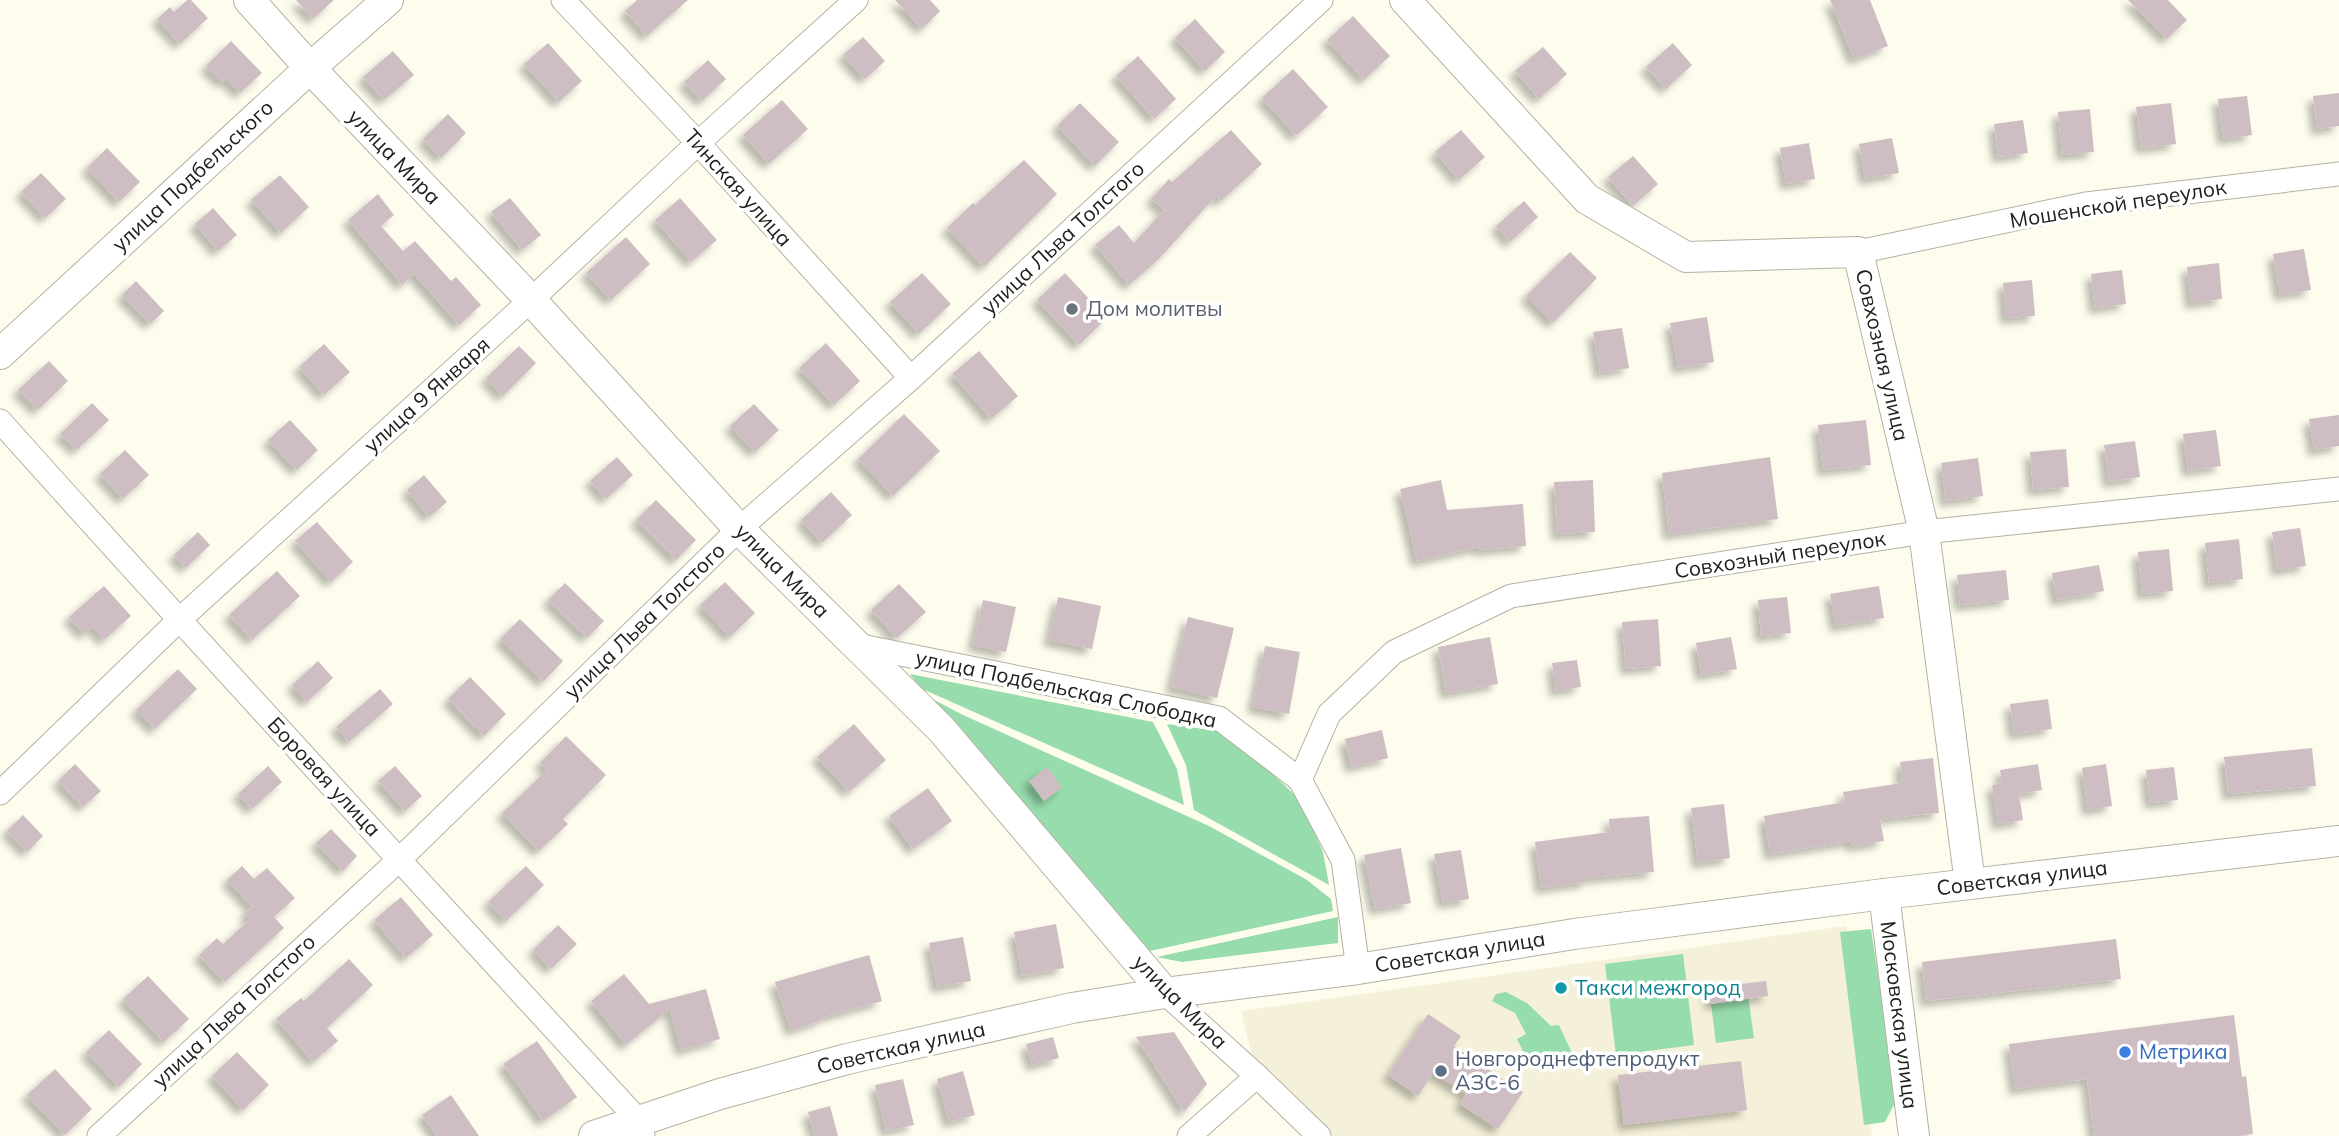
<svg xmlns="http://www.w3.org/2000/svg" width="2339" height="1136" viewBox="0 0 2339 1136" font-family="Mulish,sans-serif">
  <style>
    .built { fill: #f4f0d9 }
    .green { fill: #96dcad }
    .building { fill: #cebdc3; filter: url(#shadow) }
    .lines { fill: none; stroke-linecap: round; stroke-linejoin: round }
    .minor-casing { stroke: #b4b1a3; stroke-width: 25 }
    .major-casing { stroke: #b4b1a3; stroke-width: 32 }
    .minor { stroke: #fff; stroke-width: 23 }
    .major { stroke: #fff; stroke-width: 30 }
    .worship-dot { fill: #6b7280; stroke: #fff; stroke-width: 2.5 }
    .culture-dot { fill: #0f9aa8; stroke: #fff; stroke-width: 2.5 }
    .shop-dot { fill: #3f7fe0; stroke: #fff; stroke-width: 2.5 }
    .service-dot { fill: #5c6f8a; stroke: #fff; stroke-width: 2.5 }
    .labels { text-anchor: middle; stroke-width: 7; stroke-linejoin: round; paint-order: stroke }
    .street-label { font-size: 21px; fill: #21201b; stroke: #fff }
    .worship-label { font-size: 21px; fill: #5b616d; stroke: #fff; text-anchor: start }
    .culture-label { font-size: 21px; fill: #0d838f; stroke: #fff; text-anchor: start }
    .shop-label { font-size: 21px; fill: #366cbe; stroke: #fff; text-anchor: start }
    .service-label { font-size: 21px; fill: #4e5e75; stroke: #fff; text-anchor: start }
  </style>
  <defs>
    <filter id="shadow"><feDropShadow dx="-6" dy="6" stdDeviation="3.5" flood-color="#0004"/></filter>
  </defs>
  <rect width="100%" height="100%" fill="#fefced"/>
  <!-- built -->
  <path class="built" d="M1846 926 1872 1136H1308L1257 1076 1241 1011Z"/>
  <!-- green -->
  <g class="green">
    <path d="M910 674 1153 722 1177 769 1184 805 920 688Z"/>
    <path d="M919 692 963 715 1209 826 1307 880 1331 899 1333 911 1150 951Z"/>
    <path d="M1167 724 1219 731 1259 761 1301 801 1323 852 1329 885 1194 810 1186 765Z"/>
    <path d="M1338 917V943L1182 962 1157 957Z"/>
    <path d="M1871 929 1897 1099 1885 1122 1864 1125 1840 932Z"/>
    <path d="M1683 954 1694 1045 1616 1055 1605 964Z"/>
    <path d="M1747 988 1754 1038 1716 1043 1711 1004 1738 1000Z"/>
    <path d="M1506 992 1527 1003 1551 1026 1559 1025 1572 1053 1531 1067 1517 1039 1526 1034 1515 1013 1492 1001 1496 994Z"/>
  </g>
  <!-- building -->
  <g class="building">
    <path d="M187 0H191L208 18 180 44 157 19 170 7 174 12Z"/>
    <path d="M296 0H334L313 19Z"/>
    <path d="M637 0H688L647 36 625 11Z"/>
    <path d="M895 0H930L940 11 922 29Z"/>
    <path d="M1830 0H1870L1888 46 1854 59Z"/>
    <path d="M2128 0H2168L2187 20 2167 39Z"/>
    <path d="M1353 16 1390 56 1364 80 1327 40Z"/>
    <path d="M1195 19 1225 52 1205 71 1175 38Z"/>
    <path d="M863 37 885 61 865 79 843 55Z"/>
    <path d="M231 41 262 73 240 93 226 79 222 82 206 66Z"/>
    <path d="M548 43 582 81 559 102 524 64Z"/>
    <path d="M1673 43 1692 65 1666 89 1646 67Z"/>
    <path d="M1543 47 1567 74 1539 99 1515 71Z"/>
    <path d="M393 51 414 75 384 100 363 77Z"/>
    <path d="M1138 56 1176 99 1154 119 1116 76Z"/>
    <path d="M708 60 726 79 702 101 684 82Z"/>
    <path d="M1293 69 1328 107 1296 136 1262 98Z"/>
    <path d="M2339 93V126L2317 129 2313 96Z"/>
    <path d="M2247 96 2252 135 2223 139 2218 99Z"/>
    <path d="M782 100 808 129 769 164 743 135Z"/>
    <path d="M1080 103 1119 142 1095 166 1057 126Z"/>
    <path d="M2171 103 2176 144 2141 148 2136 107Z"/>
    <path d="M2090 109 2094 152 2062 155 2058 112Z"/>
    <path d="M448 114 466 133 441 158 423 139Z"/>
    <path d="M2023 120 2028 153 1998 157 1994 124Z"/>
    <path d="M1231 130 1262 164 1221 201 1216 196 1158 260 1129 285 1095 245 1119 225 1134 243 1164 210 1151 199 1169 179 1172 182Z"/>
    <path d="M1461 130 1485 157 1459 180 1435 152Z"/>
    <path d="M1892 138 1899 173 1865 179 1859 144Z"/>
    <path d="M1809 143 1815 179 1786 184 1780 148Z"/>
    <path d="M107 148 140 182 119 202 87 168Z"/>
    <path d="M1633 156 1658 184 1633 206 1608 177Z"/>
    <path d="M1024 160 1057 194 984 267 947 228 973 203 975 205Z"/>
    <path d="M41 173 66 199 45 218 21 192Z"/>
    <path d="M280 175 309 207 281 233 251 200Z"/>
    <path d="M378 194 394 215 381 226 403 251 415 241 451 281 456 277 481 305 459 325 414 274 402 285 348 220Z"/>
    <path d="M510 198 541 235 522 250 491 212Z"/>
    <path d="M680 198 717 240 691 262 655 220Z"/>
    <path d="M1524 201 1538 217 1510 242 1496 226Z"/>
    <path d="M213 208 237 235 218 251 195 224Z"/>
    <path d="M626 237 650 264 611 300 586 273Z"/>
    <path d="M2304 249 2311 290 2280 295 2273 254Z"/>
    <path d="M1570 252 1597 278 1553 323 1526 296Z"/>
    <path d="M2219 263 2222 299 2191 303 2187 267Z"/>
    <path d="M2122 270 2126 304 2095 308 2091 274Z"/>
    <path d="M922 273 951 304 919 334 890 302Z"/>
    <path d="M1065 273 1107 318 1079 345 1037 300Z"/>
    <path d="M2032 280 2035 316 2006 318 2003 283Z"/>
    <path d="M136 281 164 311 150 324 122 295Z"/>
    <path d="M1707 317 1714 362 1678 368 1670 323Z"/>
    <path d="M1622 328 1629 368 1600 373 1593 332Z"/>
    <path d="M826 343 860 381 834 405 799 368Z"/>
    <path d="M324 344 350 372 324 395 299 367Z"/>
    <path d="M519 346 536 363 503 396 486 378Z"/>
    <path d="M979 351 1018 396 991 419 952 374Z"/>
    <path d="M49 361 68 381 38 410 18 390Z"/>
    <path d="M92 403 109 420 77 450 60 434Z"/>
    <path d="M754 404 779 430 755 452 730 426Z"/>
    <path d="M904 414 940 451 893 496 858 459Z"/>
    <path d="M2339 415V446L2314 450 2309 419Z"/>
    <path d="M290 420 318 450 297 470 268 440Z"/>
    <path d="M1866 420 1871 465 1823 470 1818 425Z"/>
    <path d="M2216 430 2221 466 2188 471 2183 434Z"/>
    <path d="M2135 441 2140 477 2109 482 2104 445Z"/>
    <path d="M2066 449 2069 487 2033 490 2030 452Z"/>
    <path d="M125 450 149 475 123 499 100 474Z"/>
    <path d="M617 457 633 475 606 499 590 481Z"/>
    <path d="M1770 457 1778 519 1669 534 1662 473Z"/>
    <path d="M1978 458 1983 496 1946 501 1941 463Z"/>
    <path d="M424 475 447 502 429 517 407 490Z"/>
    <path d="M1441 480 1447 510 1523 504 1526 546 1479 550 1478 547 1417 561 1400 489Z"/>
    <path d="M1593 480 1595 532 1557 534 1554 482Z"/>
    <path d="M831 492 852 515 822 543 801 520Z"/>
    <path d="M656 500 696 540 676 560 636 520Z"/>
    <path d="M317 522 353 562 331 582 295 541Z"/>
    <path d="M2300 528 2306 566 2277 570 2272 532Z"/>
    <path d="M198 532 210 545 186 568 174 555Z"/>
    <path d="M2239 539 2243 579 2209 583 2205 543Z"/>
    <path d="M2169 549 2173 591 2142 594 2138 552Z"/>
    <path d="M2099 565 2104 591 2057 600 2052 573Z"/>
    <path d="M2006 570 2009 600 1960 605 1957 575Z"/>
    <path d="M277 571 300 596 252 640 229 615Z"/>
    <path d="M725 582 755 613 730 637 700 605Z"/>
    <path d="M565 583 604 621 587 638 548 600Z"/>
    <path d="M899 584 926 612 897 638 871 610Z"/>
    <path d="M104 586 131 616 104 640 93 627 84 634 69 617Z"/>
    <path d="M1879 586 1884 618 1836 626 1830 594Z"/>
    <path d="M1058 597 1101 606 1092 649 1049 640Z"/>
    <path d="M1787 597 1791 633 1761 636 1758 600Z"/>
    <path d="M983 600 1016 607 1006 652 973 645Z"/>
    <path d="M1188 617 1234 628 1217 698 1171 687Z"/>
    <path d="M520 619 563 661 543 682 500 639Z"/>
    <path d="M1658 619 1661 666 1626 669 1622 622Z"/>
    <path d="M1490 637 1498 684 1446 693 1438 647Z"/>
    <path d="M1731 637 1737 669 1701 675 1696 643Z"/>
    <path d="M1265 646 1300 652 1289 714 1253 707Z"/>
    <path d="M1577 660 1581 687 1556 691 1552 663Z"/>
    <path d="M318 661 333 678 307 702 292 685Z"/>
    <path d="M178 669 197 689 155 729 136 710Z"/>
    <path d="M470 677 506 714 484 736 448 699Z"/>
    <path d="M380 689 393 704 349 742 336 727Z"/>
    <path d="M2048 699 2052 729 2014 734 2010 704Z"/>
    <path d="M854 724 886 760 849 792 817 757Z"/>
    <path d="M1382 730 1388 758 1351 767 1345 739Z"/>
    <path d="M566 736 606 775 563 819 568 824 539 851 502 813 547 770 540 763Z"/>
    <path d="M2312 748 2316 786 2228 794 2224 757Z"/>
    <path d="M1933 758 1939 813 1880 819 1884 841 1852 846 1851 841 1770 854 1764 816 1845 802 1843 792 1902 783 1900 762Z"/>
    <path d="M75 764 101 791 83 807 58 781Z"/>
    <path d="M2038 764 2042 790 2019 794 2023 820 1998 824 1992 785 2002 783 2000 770Z"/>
    <path d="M2106 764 2112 806 2088 810 2082 768Z"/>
    <path d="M268 766 282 782 252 809 238 794Z"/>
    <path d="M395 766 422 796 405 811 378 781Z"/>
    <path d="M1047 767 1062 787 1044 801 1029 781Z"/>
    <path d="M2174 767 2178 800 2150 803 2146 770Z"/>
    <path d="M928 788 952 821 913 849 889 816Z"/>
    <path d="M1724 804 1730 858 1698 863 1691 808Z"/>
    <path d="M23 815 43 836 27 852 7 831Z"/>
    <path d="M1649 816 1654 872 1587 878V882L1541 888 1535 842 1610 832 1609 819Z"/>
    <path d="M331 829 357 856 343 871 316 843Z"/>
    <path d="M1401 848 1411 903 1375 909 1364 855Z"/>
    <path d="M1461 850 1469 899 1443 903 1434 854Z"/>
    <path d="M242 866 254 879 267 868 295 898 274 917 284 928 225 982 199 955 217 938 223 944 250 919 245 913 252 907 227 880Z"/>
    <path d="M526 866 544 885 506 921 488 902Z"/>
    <path d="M401 897 433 935 406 958 374 920Z"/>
    <path d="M1056 924 1064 968 1022 976 1014 932Z"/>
    <path d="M558 925 577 944 551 969 533 950Z"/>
    <path d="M963 937 971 981 937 987 929 943Z"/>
    <path d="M2116 939 2121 979 1926 1001 1922 962Z"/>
    <path d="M869 955 882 1001 821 1018 822 1020 791 1030 775 982Z"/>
    <path d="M349 959 373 985 327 1028 338 1041 313 1062 276 1019 301 998 304 1001Z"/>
    <path d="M624 974 649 1004 706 989 720 1039 681 1050 670 1009 626 1045 591 1001Z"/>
    <path d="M148 976 189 1019 164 1042 123 999Z"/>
    <path d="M1766 981 1768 996 1711 1004 1709 988Z"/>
    <path d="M1428 1014 1461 1036 1454 1046 1523 1092 1498 1129 1460 1104 1466 1094 1433 1073 1418 1096 1388 1075Z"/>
    <path d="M2234 1015 2242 1077 2246 1076 2253 1134 2235 1136H2094L2087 1079 2015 1089 2009 1044Z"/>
    <path d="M109 1030 142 1064 119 1087 86 1052Z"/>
    <path d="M1174 1032 1207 1084 1184 1112 1136 1037Z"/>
    <path d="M1053 1037 1059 1058 1032 1065 1026 1044Z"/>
    <path d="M537 1041 577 1097 543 1121 503 1064Z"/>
    <path d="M237 1052 269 1085 243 1110 212 1076Z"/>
    <path d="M1741 1061 1747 1110 1624 1125 1618 1075Z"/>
    <path d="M55 1069 92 1109 65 1135 27 1095Z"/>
    <path d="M963 1071 975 1115 949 1122 937 1079Z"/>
    <path d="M903 1079 914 1125 886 1131 875 1085Z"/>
    <path d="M451 1095 479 1136H437L422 1115Z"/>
    <path d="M830 1106 838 1136H815L808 1112Z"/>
  </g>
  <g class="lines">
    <defs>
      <g id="minor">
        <path d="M563 0 698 143 911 378"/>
        <path d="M1858 252 2086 204 2339 174"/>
        <path d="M0 421C210 656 425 887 638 1120L643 1136"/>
        <path d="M856 645 1219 718 1300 780 1343 860 1358 969"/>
        <path d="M1300 780 1329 714 1394 652 1511 596 1924 532 2339 489"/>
        <path d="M0 793 178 621 531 300 698 143 856 0"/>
        <path d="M1165 993 1257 1076 1319 1136"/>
        <path d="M99 1136 400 859 739 529 911 378 1321 0"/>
        <path d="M1189 1136 1257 1076"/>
      </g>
      <g id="major">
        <path d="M249 0 310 68 531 300 739 529 942 730 1165 993"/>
        <path d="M1405 0 1587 199 1686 257 1858 252 1924 532 1970 883"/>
        <path d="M0 354 310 68 388 0"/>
        <path d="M1884 894 1914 1136"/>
        <path d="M594 1136 720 1094 847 1059 1072 1008 1165 993 1358 969 1574 934 1884 894 2339 841"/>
      </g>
    </defs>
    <!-- minor casing -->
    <use href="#minor" class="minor-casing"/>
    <!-- major casing -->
    <use href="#major" class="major-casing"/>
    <!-- minor -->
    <use href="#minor" class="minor"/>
    <!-- major -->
    <use href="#major" class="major"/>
  </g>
  <!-- markers -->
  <circle class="worship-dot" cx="1072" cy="309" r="7"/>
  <circle class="culture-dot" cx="1561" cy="988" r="7"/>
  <circle class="shop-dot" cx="2125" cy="1052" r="7"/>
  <circle class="service-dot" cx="1441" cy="1071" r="7"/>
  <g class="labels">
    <!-- street labels -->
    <g class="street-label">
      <text transform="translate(394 157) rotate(46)" y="7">улица Мира</text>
      <text transform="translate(193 176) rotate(-43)" y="7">улица Подбельского</text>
      <text transform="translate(738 188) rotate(48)" y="7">Тинская улица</text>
      <text transform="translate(2118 204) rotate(-9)" y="7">Мошенской переулок</text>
      <text transform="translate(1063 238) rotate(-43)" y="7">улица Льва Толстого</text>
      <text transform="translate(1882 355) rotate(77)" y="7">Совхозная улица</text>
      <text transform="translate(427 395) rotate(-42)" y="7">улица 9 Января</text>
      <text transform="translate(1780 555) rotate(-9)" y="7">Совхозный переулок</text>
      <text transform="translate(782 571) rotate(45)" y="7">улица Мира</text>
      <text transform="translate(645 621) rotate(-44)" y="7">улица Льва Толстого</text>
      <text transform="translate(1066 689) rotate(12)" y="7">улица Подбельская Слободка</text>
      <text transform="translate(324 777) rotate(47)" y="7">Боровая улица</text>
      <text transform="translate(2022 878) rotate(-7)" y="7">Советская улица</text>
      <text transform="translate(1460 952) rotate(-9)" y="7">Советская улица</text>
      <text transform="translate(1180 1002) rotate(45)" y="7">улица Мира</text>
      <text transform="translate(234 1011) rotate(-43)" y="7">улица Льва Толстого</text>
      <text transform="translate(1899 1015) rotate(83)" y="7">Московская улица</text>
      <text transform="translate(901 1048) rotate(-13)" y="7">Советская улица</text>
    </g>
    <!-- worship labels -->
    <g class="worship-label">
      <text x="1086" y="316">Дом молитвы</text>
    </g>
    <!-- culture labels -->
    <g class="culture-label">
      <text x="1575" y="995">Такси межгород</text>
    </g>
    <!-- shop labels -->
    <g class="shop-label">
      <text x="2139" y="1059">Метрика</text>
    </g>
    <!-- service labels -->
    <g class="service-label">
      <text x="1455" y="1066">Новгороднефтепродукт<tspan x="1455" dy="24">АЗС-6</tspan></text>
    </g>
  </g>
</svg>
